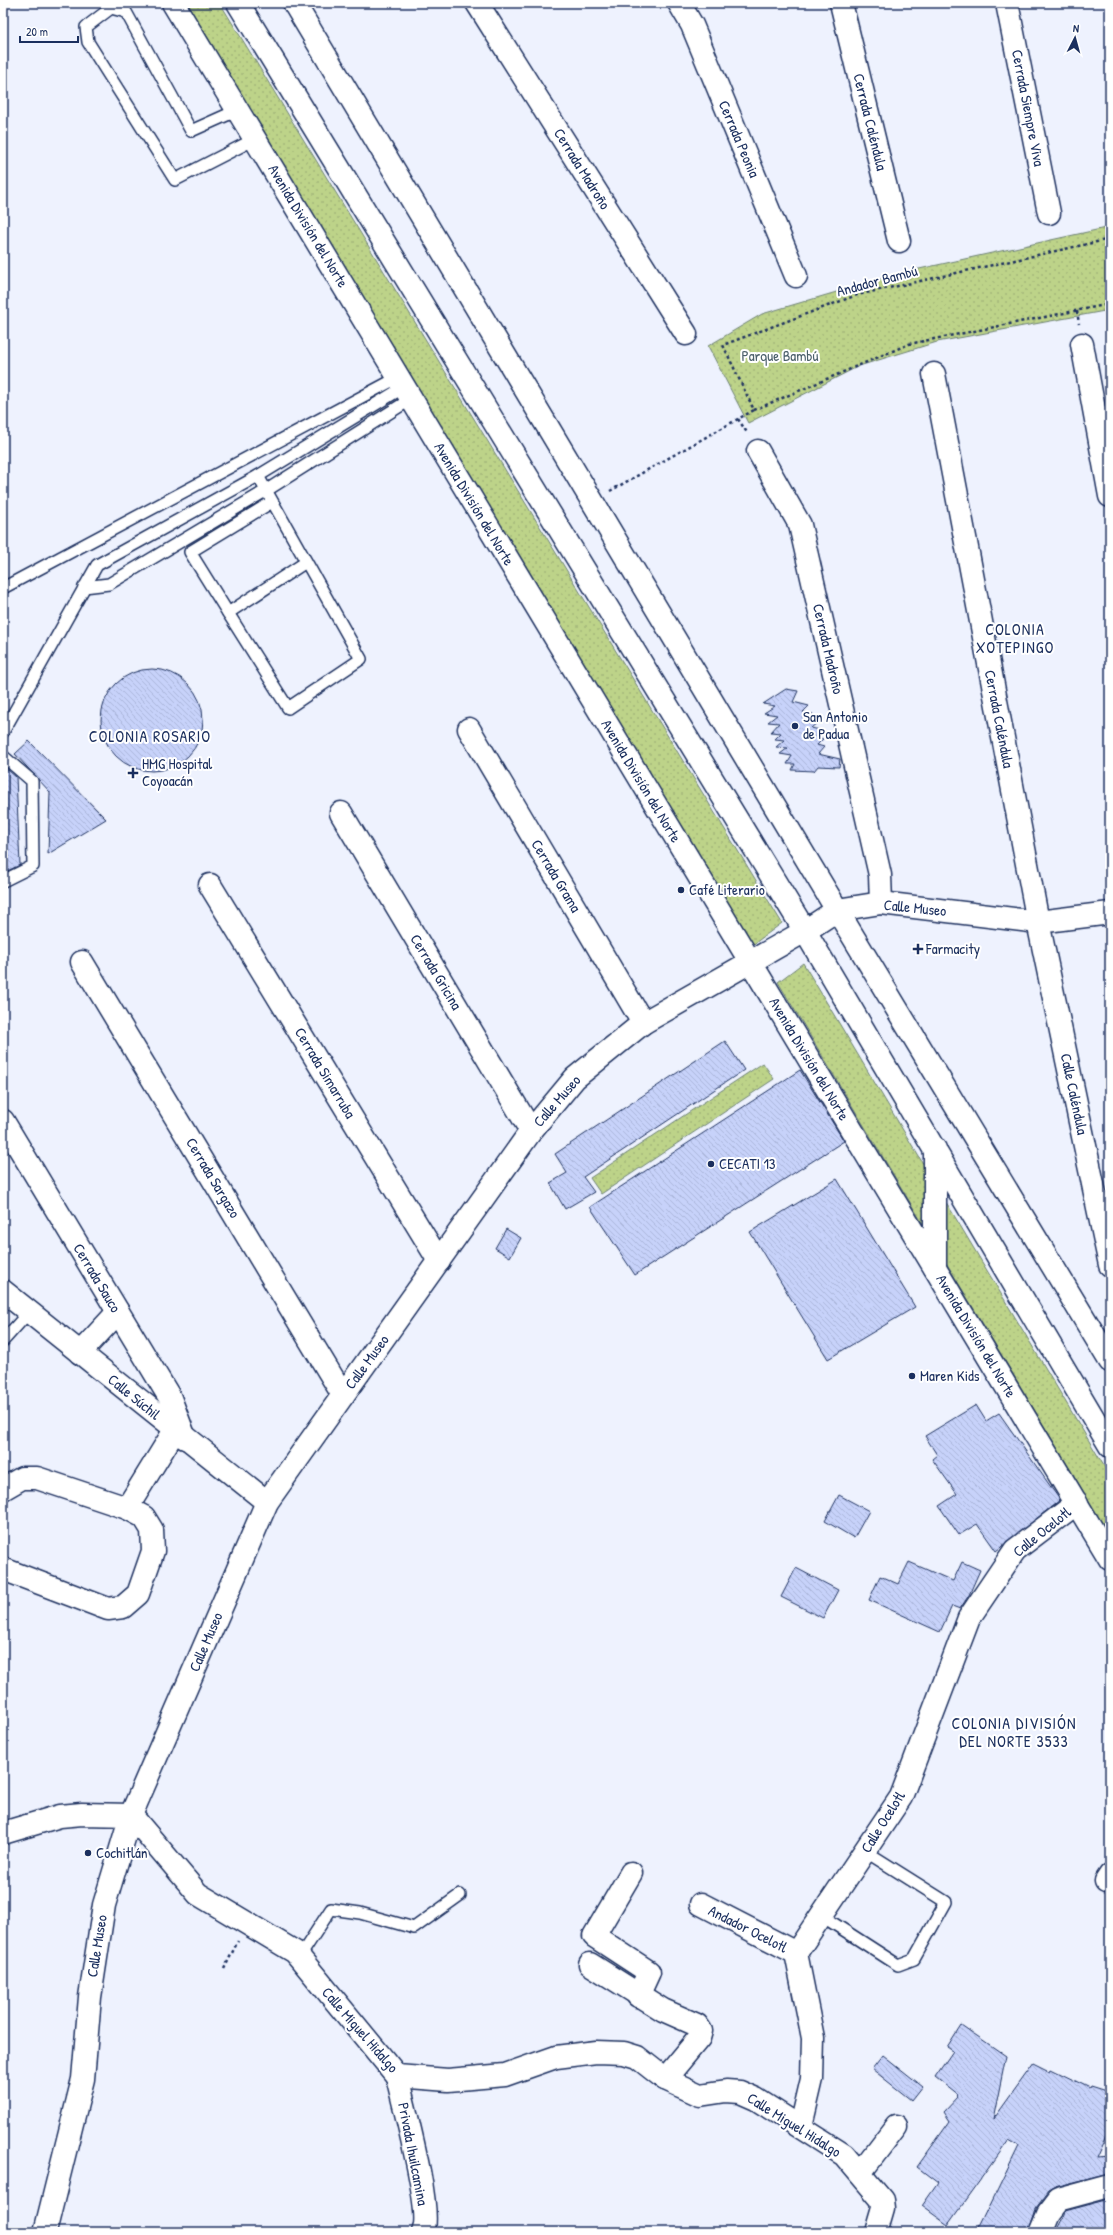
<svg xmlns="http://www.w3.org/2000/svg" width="1113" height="2235" viewBox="0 0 1113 2235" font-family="'Patrick Hand',sans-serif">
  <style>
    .park { fill: url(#park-dots); stroke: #6c8174 }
    .building { fill: url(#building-back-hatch); stroke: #1b2f5e }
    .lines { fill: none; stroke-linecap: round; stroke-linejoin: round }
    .lane-casing { stroke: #1b2f5e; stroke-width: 14 }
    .street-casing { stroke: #1b2f5e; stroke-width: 25 }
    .secondary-casing { stroke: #1b2f5e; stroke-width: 25 }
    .path { stroke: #1b2f5e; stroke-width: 2.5; stroke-dasharray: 3 3; stroke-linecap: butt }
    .lane { stroke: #fff; stroke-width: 11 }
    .street { stroke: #fff; stroke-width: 22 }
    .secondary { stroke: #fff; stroke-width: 22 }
    .poi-dot { fill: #1b2f5e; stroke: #fff; stroke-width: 1.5 }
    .labels { text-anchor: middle; stroke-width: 4; stroke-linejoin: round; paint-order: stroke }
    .street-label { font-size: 15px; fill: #1b2f5e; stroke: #fff }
    .park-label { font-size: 15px; fill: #4c606b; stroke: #fff }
    .poi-label { font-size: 15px; fill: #1b2f5e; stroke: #fff; text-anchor: start }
    .neighbourhood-label { font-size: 16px; letter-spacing: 1px; fill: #1b2f5e; stroke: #fff }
  </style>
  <defs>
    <pattern id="park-dots" width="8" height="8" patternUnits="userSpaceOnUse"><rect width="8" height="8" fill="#bdd389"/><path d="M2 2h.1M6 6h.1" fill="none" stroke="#a2b579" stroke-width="1.8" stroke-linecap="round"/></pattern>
    <pattern id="building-back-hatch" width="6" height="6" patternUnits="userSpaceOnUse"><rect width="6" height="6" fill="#c7d2fa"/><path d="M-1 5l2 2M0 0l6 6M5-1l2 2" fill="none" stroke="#aab5d9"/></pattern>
  </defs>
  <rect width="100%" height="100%" fill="#eef2fe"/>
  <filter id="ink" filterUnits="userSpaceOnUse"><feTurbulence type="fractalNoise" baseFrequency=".025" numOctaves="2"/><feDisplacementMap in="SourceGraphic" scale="8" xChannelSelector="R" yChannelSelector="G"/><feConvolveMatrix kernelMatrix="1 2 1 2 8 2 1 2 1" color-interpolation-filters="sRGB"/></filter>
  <g filter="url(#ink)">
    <!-- park -->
    <g class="park">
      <path d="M187 3H220L782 923 751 946Z"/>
      <path d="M1110 227V310L937 342 859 366 748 423 708 346 762 314 901 273Z"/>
      <path d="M803 963 1110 1476V1536L778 982Z"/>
      <path d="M763 1063 774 1079 601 1194 590 1178Z"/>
    </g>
    <!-- building -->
    <g class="building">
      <circle cx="152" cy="720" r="51"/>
      <path d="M786 689 798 691 793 702 809 706 803 712 813 714 808 720 818 722 811 728 820 730 815 736 823 739 817 745 824 747 818 754 840 759 839 767 818 766 814 771 792 770 795 764H787L792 756 780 754 788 748 776 747 784 740 775 739 781 733 771 732 779 723 768 722 777 715 764 713 775 706 763 704Z"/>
      <path d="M29 741 106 819 48 854 50 792 15 754Z"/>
      <path d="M3 770H8L16 777 20 865 3 873Z"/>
      <path d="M725 1041 744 1070 583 1177 594 1192 565 1209 550 1183 567 1173 555 1154Z"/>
      <path d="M800 1070 844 1141 635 1275 590 1207Z"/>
      <path d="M837 1179 915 1307 828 1359 750 1232Z"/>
      <path d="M506 1229 521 1238 510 1257 495 1248Z"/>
      <path d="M976 1405 986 1421 999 1413 1060 1500 996 1551 977 1524 959 1535 939 1506 957 1494 932 1459 937 1455 925 1436Z"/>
      <path d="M839 1495 869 1511 854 1538 825 1521Z"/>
      <path d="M909 1562 953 1581 962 1562 980 1570 969 1595 960 1609 952 1606 940 1632 869 1600 880 1576 898 1584Z"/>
      <path d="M796 1568 838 1590 823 1618 781 1597Z"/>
      <path d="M961 2025 1006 2056 993 2120 1034 2063 1050 2071 1051 2069 1090 2088 1091 2086 1110 2092V2126L1096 2157 1110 2156V2174L1055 2188 1048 2192 1036 2208 1028 2232H977L1019 2146 1009 2140 948 2225 922 2206 938 2183 917 2167 950 2121 944 2112 959 2096 935 2077 953 2051 947 2047Z"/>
      <path d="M883 2055 922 2086 911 2100 872 2069Z"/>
      <path d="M1110 2199 1107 2232H1054L1065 2211Z"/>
    </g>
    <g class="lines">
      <defs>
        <g id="lane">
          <path d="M238 110 191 131 126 12 111 8 86 27 88 42 175 180 255 139"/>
          <path d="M272 502 190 552 228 613 306 562"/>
          <path d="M84 587 109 584 267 490 411 399"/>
          <path d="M3 588 399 377"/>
          <path d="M228 613 288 708 361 659 258 476"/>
          <path d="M3 732 97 565 258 476 404 387"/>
          <path d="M3 756 32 781 33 866 3 881"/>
          <path d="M3 1341 29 1312"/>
          <path d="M822 1916 898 1965 914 1959 946 1902 865 1851"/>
          <path d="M299 1958 331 1909 360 1913 414 1928 460 1895"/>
        </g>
        <g id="street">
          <path d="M477 3 686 334"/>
          <path d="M679 3 692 25 796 276"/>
          <path d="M841 3 899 241"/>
          <path d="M1007 3 1049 213"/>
          <path d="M1082 344 1110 496"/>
          <path d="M934 374 1038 922 1110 1265"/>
          <path d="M758 451 800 525 880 875 881 903"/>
          <path d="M469 729 643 1023"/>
          <path d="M341 813 531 1131"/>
          <path d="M210 885 439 1261"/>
          <path d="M837 910 881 903 1038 922 1110 913"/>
          <path d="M82 962 343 1395"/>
          <path d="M3 1121 170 1398 185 1438"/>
          <path d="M3 1291 267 1502"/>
          <path d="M80 1353 118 1312"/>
          <path d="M3 1489 22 1478H37L127 1508 144 1517 152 1530 153 1551 138 1594 123 1607 108 1609 3 1569"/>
          <path d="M127 1508 175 1430"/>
          <path d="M3 1833 60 1816 82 1814 131 1815 198 1894 295 1952 397 2076 448 2080 505 2075 556 2057 596 2052 624 2053 637 2057 665 2079 700 2095 726 2091 740 2092 756 2099 844 2155 882 2200 883 2208 876 2232"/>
          <path d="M631 1873 594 1936 649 1972 638 1996"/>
          <path d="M1106 1881 1110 1875"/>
          <path d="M701 1904 796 1953"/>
          <path d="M590 1964 663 2010 697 2025 701 2031 699 2038 665 2079"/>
          <path d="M397 2076C403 2103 433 2212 423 2232"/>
          <path d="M801 2126 812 2079 813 2038 796 1953 901 1797 969 1618 1015 1550 1077 1503"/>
          <path d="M860 2173 896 2126"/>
          <path d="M1040 2232 1048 2213 1058 2200 1110 2186"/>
        </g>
        <g id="secondary">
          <path d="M173 3 1110 1559"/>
          <path d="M238 3 805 931 1110 1446"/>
          <path d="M294 3 837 910 1110 1361"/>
          <path d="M935 1268V1149"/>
          <path d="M45 2232 83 2079 90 1997 104 1905 131 1815 267 1502 531 1131 575 1078 643 1023 805 931 837 910"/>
        </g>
      </defs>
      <!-- lane casing -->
      <use href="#lane" class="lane-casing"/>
      <!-- street casing -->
      <use href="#street" class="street-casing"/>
      <!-- secondary casing -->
      <use href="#secondary" class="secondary-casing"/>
      <!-- path -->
      <g class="path">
        <path d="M1077 311 1079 324"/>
        <path d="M754 410 909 344 1110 304"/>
        <path d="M738 419 748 434"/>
        <path d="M610 491 754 410 723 345 857 295 1110 239"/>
        <path d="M224 1969 238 1941"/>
      </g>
      <!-- lane -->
      <use href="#lane" class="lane"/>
      <!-- street -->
      <use href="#street" class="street"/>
      <!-- secondary -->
      <use href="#secondary" class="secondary"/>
    </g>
  </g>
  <!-- markers -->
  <g class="poi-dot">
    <circle cx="795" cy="726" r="4"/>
    <path d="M131 767h4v4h4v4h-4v4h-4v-4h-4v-4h4z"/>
    <circle cx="681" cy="890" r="4"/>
    <path d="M916 943h4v4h4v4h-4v4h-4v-4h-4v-4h4z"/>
    <circle cx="711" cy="1164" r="4"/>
    <circle cx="912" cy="1376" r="4"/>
    <circle cx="88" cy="1853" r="4"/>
  </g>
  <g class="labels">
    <!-- street labels -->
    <g class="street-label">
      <text transform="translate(1028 108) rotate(79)" y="5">Cerrada Siempre Viva</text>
      <text transform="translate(870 122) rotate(76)" y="5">Cerrada Caléndula</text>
      <text transform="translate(739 139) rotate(67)" y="5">Cerrada Peonia</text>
      <text transform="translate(582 169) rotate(58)" y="5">Cerrada Madroño</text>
      <text transform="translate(308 226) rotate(59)" y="5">Avenida División del Norte</text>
      <text transform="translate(877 281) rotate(-15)" y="5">Andador Bambú</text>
      <text transform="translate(474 504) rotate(59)" y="5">Avenida División del Norte</text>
      <text transform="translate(828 649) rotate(77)" y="5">Cerrada Madroño</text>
      <text transform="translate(999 719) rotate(79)" y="5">Cerrada Caléndula</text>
      <text transform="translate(641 781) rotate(59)" y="5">Avenida División del Norte</text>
      <text transform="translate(556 876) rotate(59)" y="5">Cerrada Grama</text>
      <text transform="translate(915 908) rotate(6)" y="5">Calle Museo</text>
      <text transform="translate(436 972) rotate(59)" y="5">Cerrada Gricina</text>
      <text transform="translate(809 1059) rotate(59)" y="5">Avenida División del Norte</text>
      <text transform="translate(325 1073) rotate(59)" y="5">Cerrada Simarruba</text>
      <text transform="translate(1074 1094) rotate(78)" y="5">Calle Caléndula</text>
      <text transform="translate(557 1101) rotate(-49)" y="5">Calle Museo</text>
      <text transform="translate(213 1178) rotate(59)" y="5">Cerrada Sargazo</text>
      <text transform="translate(97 1278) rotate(59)" y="5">Cerrada Sauco</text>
      <text transform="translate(976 1336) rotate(59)" y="5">Avenida División del Norte</text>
      <text transform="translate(367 1362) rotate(-54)" y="5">Calle Museo</text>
      <text transform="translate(134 1397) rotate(39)" y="5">Calle Súchil</text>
      <text transform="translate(1042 1532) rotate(-39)" y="5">Calle Ocelotl</text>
      <text transform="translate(206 1642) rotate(-67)" y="5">Calle Museo</text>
      <text transform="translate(883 1822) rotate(-58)" y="5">Calle Ocelotl</text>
      <text transform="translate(748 1929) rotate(27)" y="5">Andador Ocelotl</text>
      <text transform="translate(97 1946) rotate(-81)" y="5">Calle Museo</text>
      <text transform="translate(360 2030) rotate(49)" y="5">Calle Miguel Hidalgo</text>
      <text transform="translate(794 2125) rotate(32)" y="5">Calle Miguel Hidalgo</text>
      <text transform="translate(413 2154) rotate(79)" y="5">Privada Ihuilcamina</text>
    </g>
    <!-- park labels -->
    <g class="park-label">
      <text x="780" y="361">Parque Bambú</text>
    </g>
    <!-- poi labels -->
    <g class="poi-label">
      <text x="803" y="722">San Antonio<tspan x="803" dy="17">de Padua</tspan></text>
      <text x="142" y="769">HMG Hospital<tspan x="142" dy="17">Coyoacán</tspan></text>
      <text x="689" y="895">Café Literario</text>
      <text x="926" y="954">Farmacity</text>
      <text x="719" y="1169">CECATI 13</text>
      <text x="920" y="1381">Maren Kids</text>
      <text x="96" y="1858">Cochitlán</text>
    </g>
    <!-- neighbourhood labels -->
    <g class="neighbourhood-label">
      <text x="1015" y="635">COLONIA<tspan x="1015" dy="18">XOTEPINGO</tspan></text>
      <text x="150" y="742">COLONIA ROSARIO</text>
      <text x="1014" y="1729">COLONIA DIVISIÓN<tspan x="1014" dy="18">DEL NORTE 3533</tspan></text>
    </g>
  </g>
  <!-- margin -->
  <rect width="1113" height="2235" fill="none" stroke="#fff" stroke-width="16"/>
  <rect x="8" y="8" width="1097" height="2219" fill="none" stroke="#1b2f5e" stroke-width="1.5" filter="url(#ink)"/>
  <!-- north arrow -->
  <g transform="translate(1075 38) rotate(6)" stroke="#ffffff" stroke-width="3" paint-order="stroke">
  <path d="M0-3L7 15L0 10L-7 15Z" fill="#1b2f5e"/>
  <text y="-6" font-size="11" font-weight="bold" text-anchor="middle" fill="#1b2f5e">N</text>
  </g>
  <!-- scale -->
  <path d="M20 36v6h58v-6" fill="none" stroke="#1b2f5e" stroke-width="2"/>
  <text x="26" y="36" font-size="12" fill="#1b2f5e" stroke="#ffffff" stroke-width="3" paint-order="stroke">20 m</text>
</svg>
